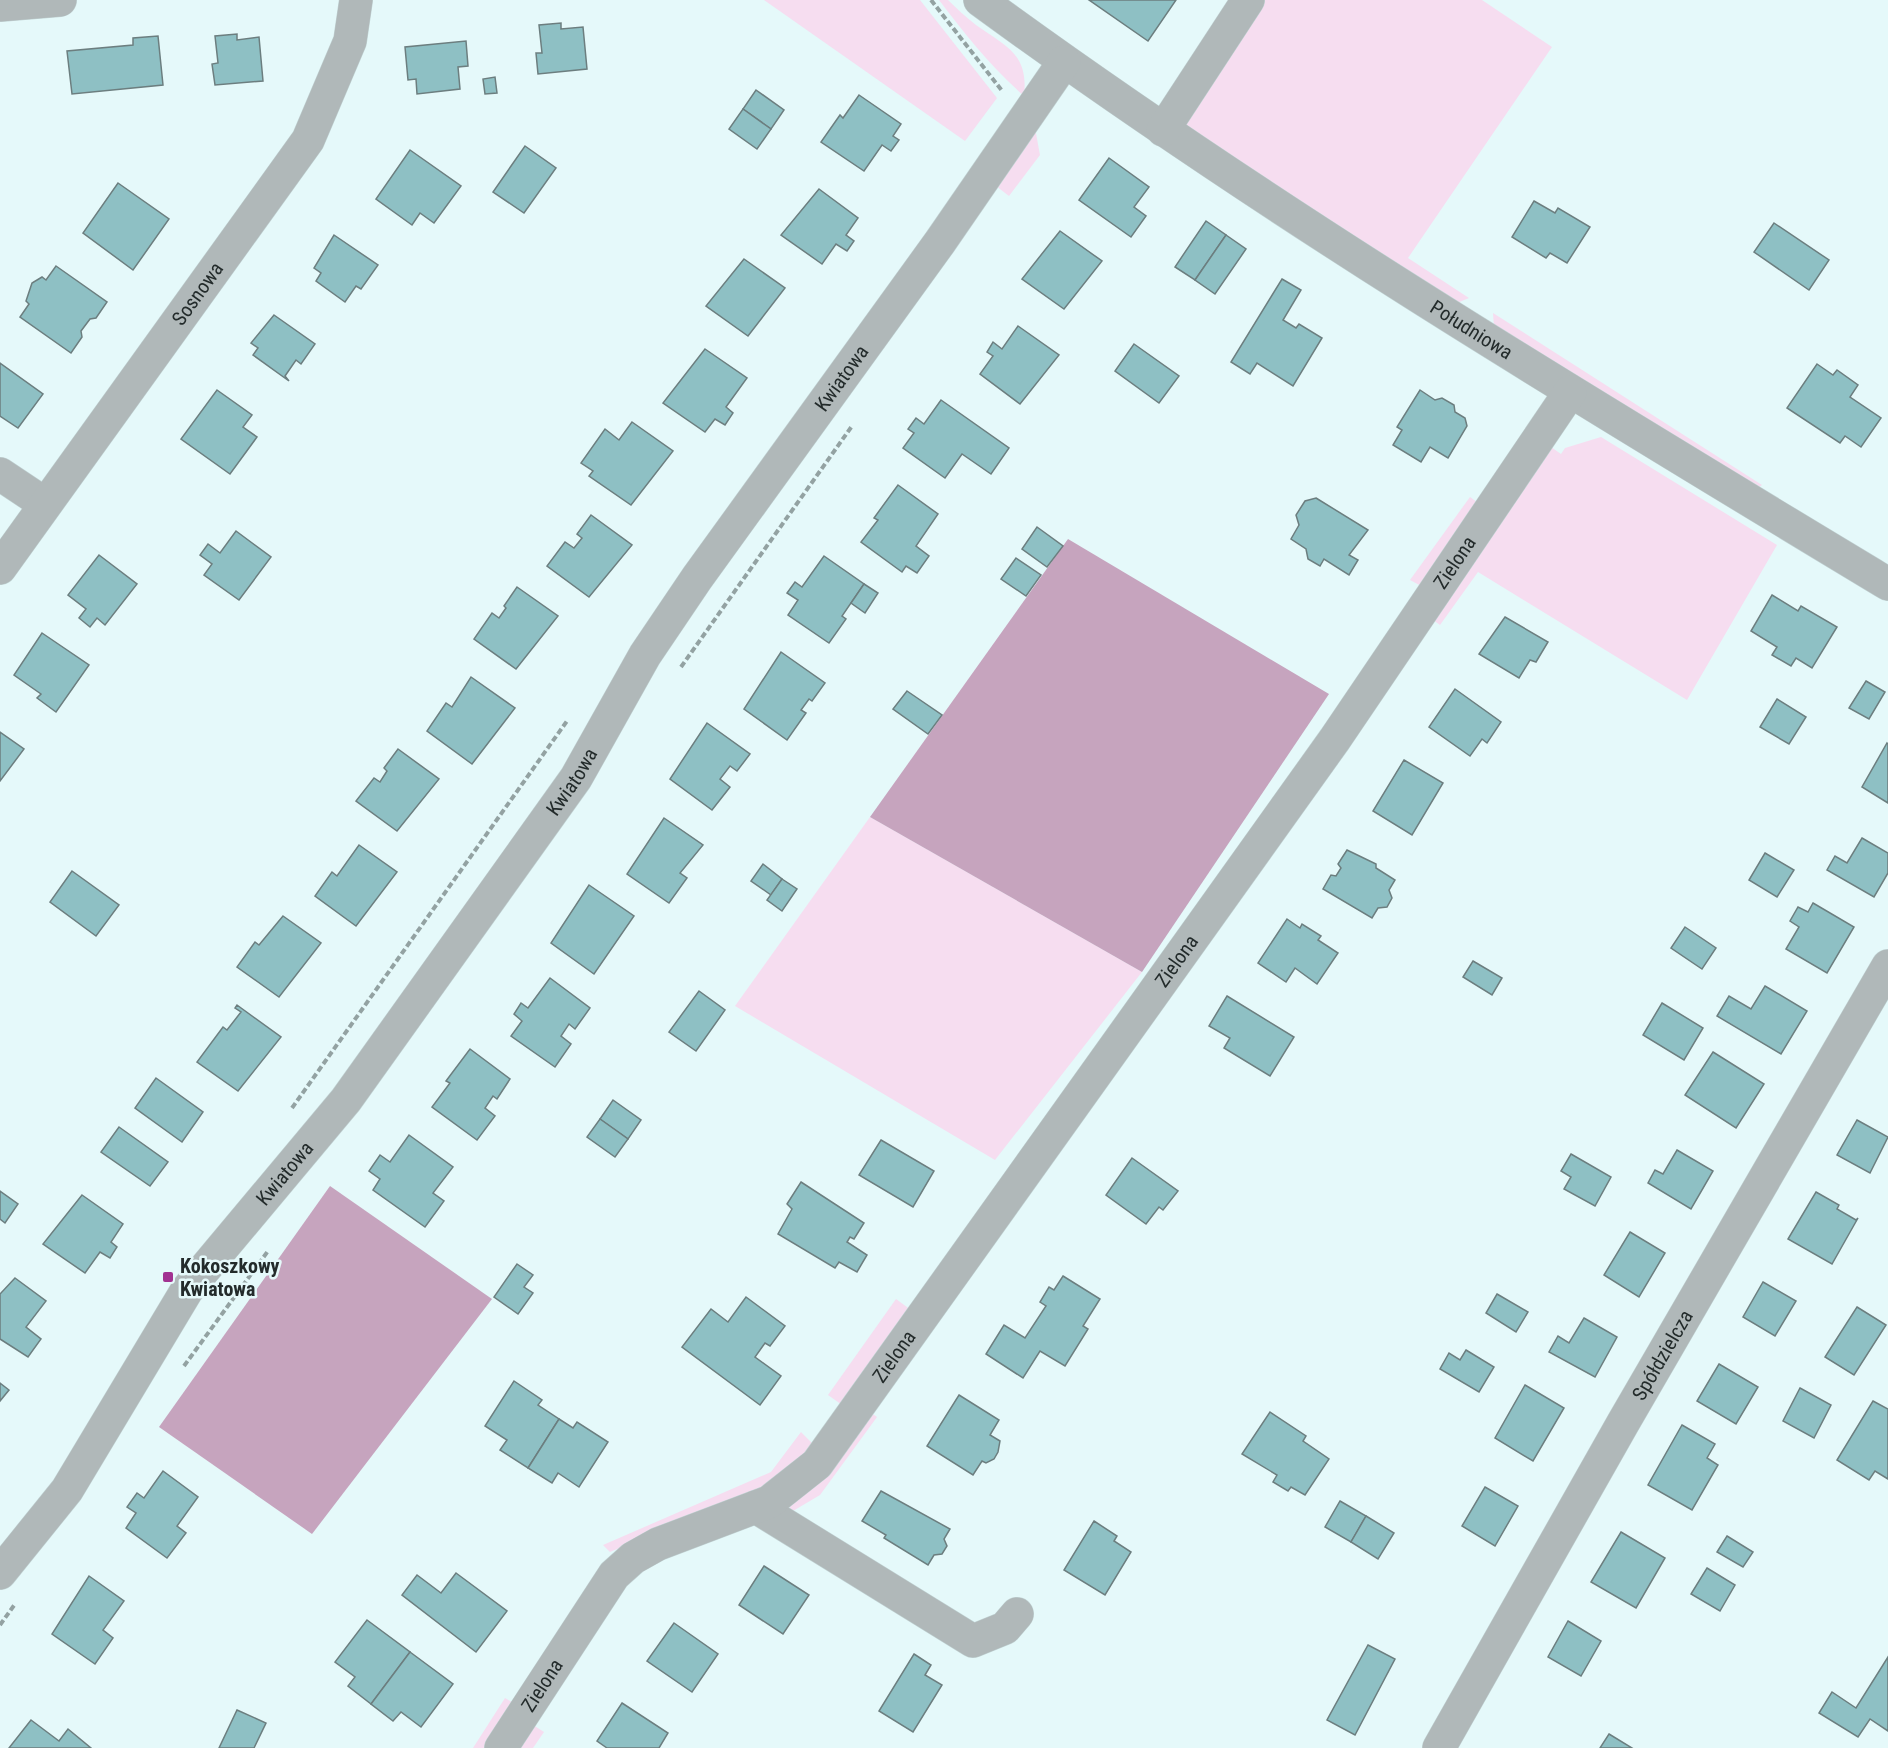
<svg xmlns="http://www.w3.org/2000/svg" width="1888" height="1748" viewBox="0 0 1888 1748" font-family="'Roboto Condensed',sans-serif">
  <style>
    .green { fill: #f6ddf0 }
    .forest { fill: #c6a4be }
    .building { fill: #8ec0c4; stroke: #6c7e7f; stroke-width: 1.5 }
    .lines { fill: none; stroke-linecap: round; stroke-linejoin: round }
    .minor-casing { stroke: #c2d4d5; stroke-width: 34 }
    .path { stroke: #93a2a2; stroke-width: 4; stroke-dasharray: 6 3; stroke-linecap: butt }
    .minor { stroke: #b0b8b9; stroke-width: 33 }
    .poi-dot { fill: #a13291; stroke: #e5f9fa; stroke-width: 2 }
    .labels { text-anchor: middle; stroke-width: 5; stroke-linejoin: round; paint-order: stroke }
    .street-label { font-size: 20px; fill: #232b2b; stroke: #e5f9fa }
    .poi-label { font-size: 20px; font-weight: bold; fill: #232b2b; stroke: #e5f9fa; text-anchor: start }
  </style>
  <rect width="100%" height="100%" fill="#e5f9fa"/>
  <!-- green -->
  <g class="green">
    <path d="M764 0H920L997 98 965 141Z"/>
    <path d="M939 0H948C957 9 966 17 976 25 1005 46 1029 53 1024 96 991 67 965 34 939 0Z"/>
    <path d="M1265 0H1482L1552 47 1408 258 1469 298 1457 303 1179 123 1188 115Z"/>
    <path d="M1035 128 1040 155 1009 196 996 186Z"/>
    <path d="M1493 313 1762 485 1759 487 1494 328Z"/>
    <path d="M1601 437 1777 545 1687 700 1478 572 1440 625 1433 620 1551 447 1561 454 1565 448Z"/>
    <path d="M1470 497 1481 505 1423 587 1410 580Z"/>
    <path d="M870 817 1142 972 995 1160 735 1006Z"/>
    <path d="M896 1299 915 1313 845 1407 828 1395Z"/>
    <path d="M870 1412 877 1417 820 1495 793 1511 789 1510 792 1497Z"/>
    <path d="M801 1432 814 1445 767 1485 610 1552 603 1545 771 1472Z"/>
    <path d="M505 1698 515 1704 486 1748H473Z"/>
    <path d="M530 1723 544 1732 533 1748H514Z"/>
  </g>
  <!-- forest -->
  <g class="forest">
    <path d="M1068 539 1329 694 1142 972 870 817Z"/>
    <path d="M330 1186 492 1299 312 1534 159 1427Z"/>
  </g>
  <!-- building -->
  <g class="building">
    <path d="M1089 0H1176L1148 41Z"/>
    <path d="M561 23V29L583 27 587 69 538 74 536 53H542L539 25Z"/>
    <path d="M237 34V40L259 37 263 81 215 85 212 64 218 63 215 36Z"/>
    <path d="M158 36 163 85 72 94 67 51 133 45V38Z"/>
    <path d="M466 41 468 66 458 67 460 89 417 94 416 79 408 80 405 47Z"/>
    <path d="M495 77 497 93 485 94 483 79Z"/>
    <path d="M756 90 784 110 771 129 743 109Z"/>
    <path d="M859 95 901 124 893 136 899 140 891 151 882 145 864 171 821 142 840 115 843 118Z"/>
    <path d="M743 109 771 129 757 149 729 129Z"/>
    <path d="M525 146 556 168 524 213 493 192Z"/>
    <path d="M410 150 461 186 434 223 420 213 412 225 376 199Z"/>
    <path d="M1109 158 1149 187 1134 207 1146 216 1131 237 1079 200Z"/>
    <path d="M118 183 169 219 133 270 83 233Z"/>
    <path d="M819 189 858 218 846 235 854 241 847 251 836 244 822 264 781 235Z"/>
    <path d="M1534 201 1555 213 1558 208 1590 227 1567 263 1550 253 1546 258 1512 237Z"/>
    <path d="M1206 221 1226 235 1195 280 1175 267Z"/>
    <path d="M1774 223 1829 260 1809 290 1754 252Z"/>
    <path d="M1060 231 1102 261 1064 309 1022 279Z"/>
    <path d="M334 235 378 265 361 289 356 286 345 302 316 281 321 273 314 268Z"/>
    <path d="M1226 235 1246 249 1215 294 1195 280Z"/>
    <path d="M744 259 785 288 748 336 706 306Z"/>
    <path d="M56 266 107 302 96 318 90 319 81 331 82 337 71 353 20 317 29 304 26 301 32 283 42 277 46 280Z"/>
    <path d="M1282 279 1301 290 1283 320 1296 328 1299 324 1322 338 1293 386 1257 363 1250 374 1231 362Z"/>
    <path d="M274 315 315 344 301 364 296 360 285 376 289 381 253 355 258 348 251 343Z"/>
    <path d="M1018 326 1059 355 1020 404 980 374 993 356 987 352 993 342 1002 349Z"/>
    <path d="M1134 344 1179 376 1159 403 1115 371Z"/>
    <path d="M705 349 747 378 726 407 733 413 725 425 715 419 705 432 663 403Z"/>
    <path d="M0 363 43 394 18 428 0 416Z"/>
    <path d="M1817 364 1833 375 1837 370 1858 385 1850 397 1881 418 1861 447 1845 436 1840 443 1787 408Z"/>
    <path d="M217 390 252 415 243 427 257 437 230 474 181 439Z"/>
    <path d="M1420 390 1435 400 1442 398 1454 405 1455 412 1465 418 1467 426 1448 458 1430 447 1421 462 1393 445 1402 430 1397 427Z"/>
    <path d="M941 400 1009 448 991 474 962 454 945 478 903 448 914 433 908 429 916 418 924 424Z"/>
    <path d="M632 422 673 451 631 505 589 476 593 471 581 463 605 429 619 440Z"/>
    <path d="M898 485 938 514 916 546 929 556 917 573 906 566 902 572 861 542 878 520 874 518Z"/>
    <path d="M1316 498 1368 530 1349 555 1358 560 1349 575 1324 559 1320 566 1308 559 1306 549 1291 539 1299 525 1296 515 1305 501Z"/>
    <path d="M591 515 632 545 589 597 547 566 565 542 574 548 582 538 577 534Z"/>
    <path d="M1037 527 1063 546 1047 567 1022 549Z"/>
    <path d="M236 531 271 557 239 600 204 575 212 564 200 555 208 544 220 553Z"/>
    <path d="M99 555 137 584 105 625 97 618 90 627 79 618 86 609 68 595Z"/>
    <path d="M824 556 864 584 842 616 846 619 829 643 788 615 798 600 787 593 795 582 802 587Z"/>
    <path d="M1016 558 1041 575 1026 596 1001 579Z"/>
    <path d="M864 584 878 593 865 613 851 603Z"/>
    <path d="M517 587 558 616 516 669 474 639 492 613 499 618 506 608 504 606Z"/>
    <path d="M1772 595 1798 611 1801 606 1837 627 1812 668 1796 658 1791 666 1772 655 1777 647 1751 631Z"/>
    <path d="M1505 617 1548 642 1536 662 1530 660 1519 678 1479 654Z"/>
    <path d="M42 633 89 665 56 712 37 698 41 694 14 675Z"/>
    <path d="M781 652 825 683 812 701 809 699 801 710 806 713 787 740 744 709Z"/>
    <path d="M471 677 515 708 472 764 427 731 446 703 452 707Z"/>
    <path d="M1866 681 1885 692 1869 719 1849 708Z"/>
    <path d="M1455 689 1501 722 1487 743 1482 739 1470 756 1429 727Z"/>
    <path d="M907 691 942 715 928 734 893 709Z"/>
    <path d="M1777 699 1806 717 1789 744 1760 727Z"/>
    <path d="M707 723 750 754 737 771 730 766 720 779 730 787 712 810 670 779Z"/>
    <path d="M0 732 24 749 0 781Z"/>
    <path d="M1887 743 1888 744V803L1862 787Z"/>
    <path d="M398 749 439 779 397 831 356 801 374 778 380 782 387 771 384 768Z"/>
    <path d="M1404 760 1443 783 1412 835 1373 811Z"/>
    <path d="M664 818 703 845 680 873 687 878 669 903 627 874Z"/>
    <path d="M1862 838 1888 853V873L1874 897 1827 870 1835 856 1847 863Z"/>
    <path d="M359 845 397 872 356 926 315 896 332 872 337 876Z"/>
    <path d="M1347 850 1376 864V868L1395 880 1389 890 1392 898 1387 907 1378 908 1372 918 1323 889 1331 875 1336 876 1341 868 1338 864Z"/>
    <path d="M1765 853 1794 870 1777 897 1749 880Z"/>
    <path d="M763 864 782 879 771 895 751 881Z"/>
    <path d="M72 871 119 905 96 936 50 902Z"/>
    <path d="M782 879 797 889 782 911 767 900Z"/>
    <path d="M589 885 634 916 594 974 551 943Z"/>
    <path d="M1813 903 1854 927 1827 973 1786 949 1799 927 1790 921 1798 907 1808 912Z"/>
    <path d="M283 916 321 943 279 997 237 967 255 942 259 945Z"/>
    <path d="M1287 919 1300 928 1302 924 1321 936 1318 940 1338 953 1317 984 1295 968 1286 982 1258 963Z"/>
    <path d="M1685 927 1716 948 1702 969 1671 948Z"/>
    <path d="M1473 961 1502 978 1492 995 1463 977Z"/>
    <path d="M550 978 590 1008 575 1029 569 1024 561 1036 571 1044 555 1067 511 1036 522 1021 514 1014 521 1003 528 1008Z"/>
    <path d="M1765 986 1807 1011 1781 1054 1717 1016 1729 996 1751 1009Z"/>
    <path d="M699 991 725 1010 696 1051 669 1032Z"/>
    <path d="M1227 996 1294 1037 1270 1076 1224 1048 1230 1038 1209 1026Z"/>
    <path d="M1662 1003 1703 1028 1684 1060 1643 1035Z"/>
    <path d="M237 1005 281 1037 238 1091 197 1062 223 1027 227 1030 241 1012 235 1008Z"/>
    <path d="M470 1049 510 1079 497 1099 493 1096 485 1108 495 1116 477 1140 432 1107 450 1083 446 1081Z"/>
    <path d="M1713 1052 1764 1084 1736 1128 1685 1095Z"/>
    <path d="M156 1078 203 1112 182 1142 135 1108Z"/>
    <path d="M613 1100 641 1120 628 1139 600 1119Z"/>
    <path d="M600 1119 628 1139 615 1157 587 1137Z"/>
    <path d="M1857 1120 1888 1137 1870 1173 1837 1155Z"/>
    <path d="M119 1127 168 1162 150 1186 101 1152Z"/>
    <path d="M409 1135 453 1167 433 1193 444 1201 425 1227 373 1190 380 1179 369 1171 380 1155 390 1162Z"/>
    <path d="M881 1140 934 1171 913 1207 859 1175Z"/>
    <path d="M1677 1150 1713 1171 1691 1209 1648 1183 1655 1170 1663 1174Z"/>
    <path d="M1571 1154 1611 1177 1595 1206 1564 1189 1571 1177 1561 1171Z"/>
    <path d="M1132 1158 1178 1191 1163 1210 1159 1207 1146 1224 1106 1195Z"/>
    <path d="M801 1182 864 1223 854 1239 850 1237 847 1242 867 1255 857 1272 839 1262 835 1268 778 1234 792 1209 787 1204Z"/>
    <path d="M0 1191 18 1204 5 1223 0 1219Z"/>
    <path d="M1816 1192 1839 1205 1837 1209 1856 1220 1858 1218 1832 1264 1788 1239Z"/>
    <path d="M82 1195 123 1224 111 1242 117 1247 110 1258 100 1252 85 1273 43 1244Z"/>
    <path d="M1630 1232 1665 1253 1639 1297 1604 1275Z"/>
    <path d="M517 1264 533 1275 524 1287 533 1293 518 1314 494 1297Z"/>
    <path d="M1063 1276 1100 1299 1083 1326 1088 1329 1065 1366 1040 1351 1023 1378 986 1354 1004 1325 1025 1338 1046 1306 1040 1302 1049 1287 1054 1290Z"/>
    <path d="M15 1278 46 1301 26 1327 41 1339 28 1357 0 1339V1294Z"/>
    <path d="M1763 1282 1796 1301 1775 1336 1743 1317Z"/>
    <path d="M1497 1294 1528 1312 1516 1332 1486 1313Z"/>
    <path d="M746 1297 785 1326 770 1346 765 1343 755 1357 781 1376 760 1405 682 1347 711 1309 728 1322Z"/>
    <path d="M1857 1307 1886 1325 1854 1375 1825 1357Z"/>
    <path d="M1584 1318 1617 1337 1595 1377 1549 1352 1558 1336 1569 1343Z"/>
    <path d="M1466 1350 1494 1367 1479 1392 1440 1369 1449 1353 1460 1360Z"/>
    <path d="M1719 1364 1758 1387 1736 1424 1697 1401Z"/>
    <path d="M514 1381 542 1400 538 1405 559 1419 528 1468 500 1450 507 1440 485 1426Z"/>
    <path d="M0 1383 9 1390 0 1401Z"/>
    <path d="M1525 1385 1564 1408 1533 1461 1495 1438Z"/>
    <path d="M1800 1388 1831 1405 1814 1438 1783 1421Z"/>
    <path d="M959 1395 999 1420 990 1435 1000 1441 998 1452 994 1459 986 1463 982 1461 973 1475 927 1446Z"/>
    <path d="M1873 1401 1888 1409V1479L1875 1471 1869 1480 1837 1460Z"/>
    <path d="M1270 1412 1306 1436 1303 1441 1329 1459 1305 1495 1291 1487 1288 1491 1273 1482 1277 1475 1242 1454Z"/>
    <path d="M559 1419 573 1428 577 1422 608 1442 579 1487 558 1473 552 1483 528 1468Z"/>
    <path d="M1682 1425 1715 1444 1707 1458 1718 1465 1692 1510 1648 1485Z"/>
    <path d="M163 1471 198 1497 177 1526 186 1533 167 1558 126 1528 136 1513 127 1507 137 1493 144 1498Z"/>
    <path d="M1485 1487 1518 1506 1495 1546 1462 1526Z"/>
    <path d="M881 1491 950 1529 944 1539 947 1546 942 1554 934 1555 928 1565 884 1538 886 1535 862 1521Z"/>
    <path d="M1340 1501 1366 1516 1351 1542 1325 1527Z"/>
    <path d="M1366 1516 1394 1533 1378 1559 1351 1542Z"/>
    <path d="M1094 1521 1117 1536 1114 1541 1131 1552 1105 1595 1064 1570Z"/>
    <path d="M1621 1532 1665 1558 1636 1608 1591 1582Z"/>
    <path d="M1727 1536 1753 1552 1743 1567 1717 1552Z"/>
    <path d="M764 1566 809 1595 783 1634 739 1605Z"/>
    <path d="M1707 1568 1735 1585 1720 1611 1691 1594Z"/>
    <path d="M456 1573 507 1611 476 1652 402 1595 417 1575 441 1593Z"/>
    <path d="M89 1576 124 1601 103 1630 113 1638 95 1664 52 1634Z"/>
    <path d="M367 1620 410 1652 371 1704 348 1686 355 1677 335 1662Z"/>
    <path d="M1568 1621 1601 1641 1581 1676 1548 1657Z"/>
    <path d="M674 1623 718 1654 692 1692 647 1661Z"/>
    <path d="M1368 1645 1395 1659 1355 1735 1327 1720Z"/>
    <path d="M410 1652 453 1684 421 1727 401 1712 393 1721 371 1704Z"/>
    <path d="M914 1654 931 1665 925 1675 942 1685 913 1732 879 1711Z"/>
    <path d="M1888 1657V1731L1870 1719 1858 1737 1819 1713 1832 1692 1856 1708Z"/>
    <path d="M622 1703 668 1733 659 1748H607L597 1741Z"/>
    <path d="M237 1710 266 1723 254 1748H219Z"/>
    <path d="M31 1720 59 1741 68 1729 91 1748H9Z"/>
    <path d="M1609 1734 1632 1748H1600Z"/>
  </g>
  <g class="lines">
    <defs>
      <g id="minor">
        <path id="s1" d="M980 0C1271 213 1580 398 1888 584"/>
        <path d="M0 5 60 0"/>
        <path d="M1163 130 1248 0"/>
        <path d="M0 474 45 504"/>
        <path id="s2" d="M0 568 308 140 350 41 356 0"/>
        <path d="M756 1507 973 1641 1005 1628 1017 1614"/>
        <path id="s3" d="M0 1573 67 1490 187 1290 346 1100 576 778 645 655 697 578 940 242 1064 62"/>
        <path id="s4" d="M501 1748 614 1575 633 1558 658 1544 769 1502 817 1464 1335 739 1570 392"/>
        <path id="s5" d="M1439 1748 1623 1423 1888 966"/>
      </g>
    </defs>
    <!-- minor casing -->
    <use href="#minor" class="minor-casing"/>
    <!-- path -->
    <g class="path">
      <path d="M931 0 1003 92"/>
      <path d="M681 667 852 426"/>
      <path d="M292 1108 567 721"/>
      <path d="M184 1366 268 1251"/>
      <path d="M0 1625 15 1604"/>
    </g>
    <!-- minor -->
    <use href="#minor" class="minor"/>
  </g>
  <!-- markers -->
  <rect class="poi-dot" x="162" y="1271" width="12" height="12" rx="3"/>
  <g class="labels">
    <!-- street labels -->
    <g class="street-label">
      <text dy="7" stroke="none"><textPath href="#s2" startOffset="338">Sosnowa</textPath></text>
      <text dy="7" stroke="none"><textPath href="#s1" startOffset="592">Południowa</textPath></text>
      <text dy="7" stroke="none"><textPath href="#s3" startOffset="1464">Kwiatowa</textPath></text>
      <text dy="7" stroke="none"><textPath href="#s4" startOffset="1545">Zielona</textPath></text>
      <text dy="7" stroke="none"><textPath href="#s3" startOffset="978">Kwiatowa</textPath></text>
      <text dy="7" stroke="none"><textPath href="#s4" startOffset="1059">Zielona</textPath></text>
      <text dy="7" stroke="none"><textPath href="#s3" startOffset="492">Kwiatowa</textPath></text>
      <text dy="7" stroke="none"><textPath href="#s4" startOffset="573">Zielona</textPath></text>
      <text dy="7" stroke="none"><textPath href="#s5" startOffset="452">Spółdzielcza</textPath></text>
      <text dy="7" stroke="none"><textPath href="#s4" startOffset="75">Zielona</textPath></text>
    </g>
    <!-- poi labels -->
    <g class="poi-label">
      <text x="180" y="1273">Kokoszkowy<tspan x="180" dy="23">Kwiatowa</tspan></text>
    </g>
  </g>
</svg>
